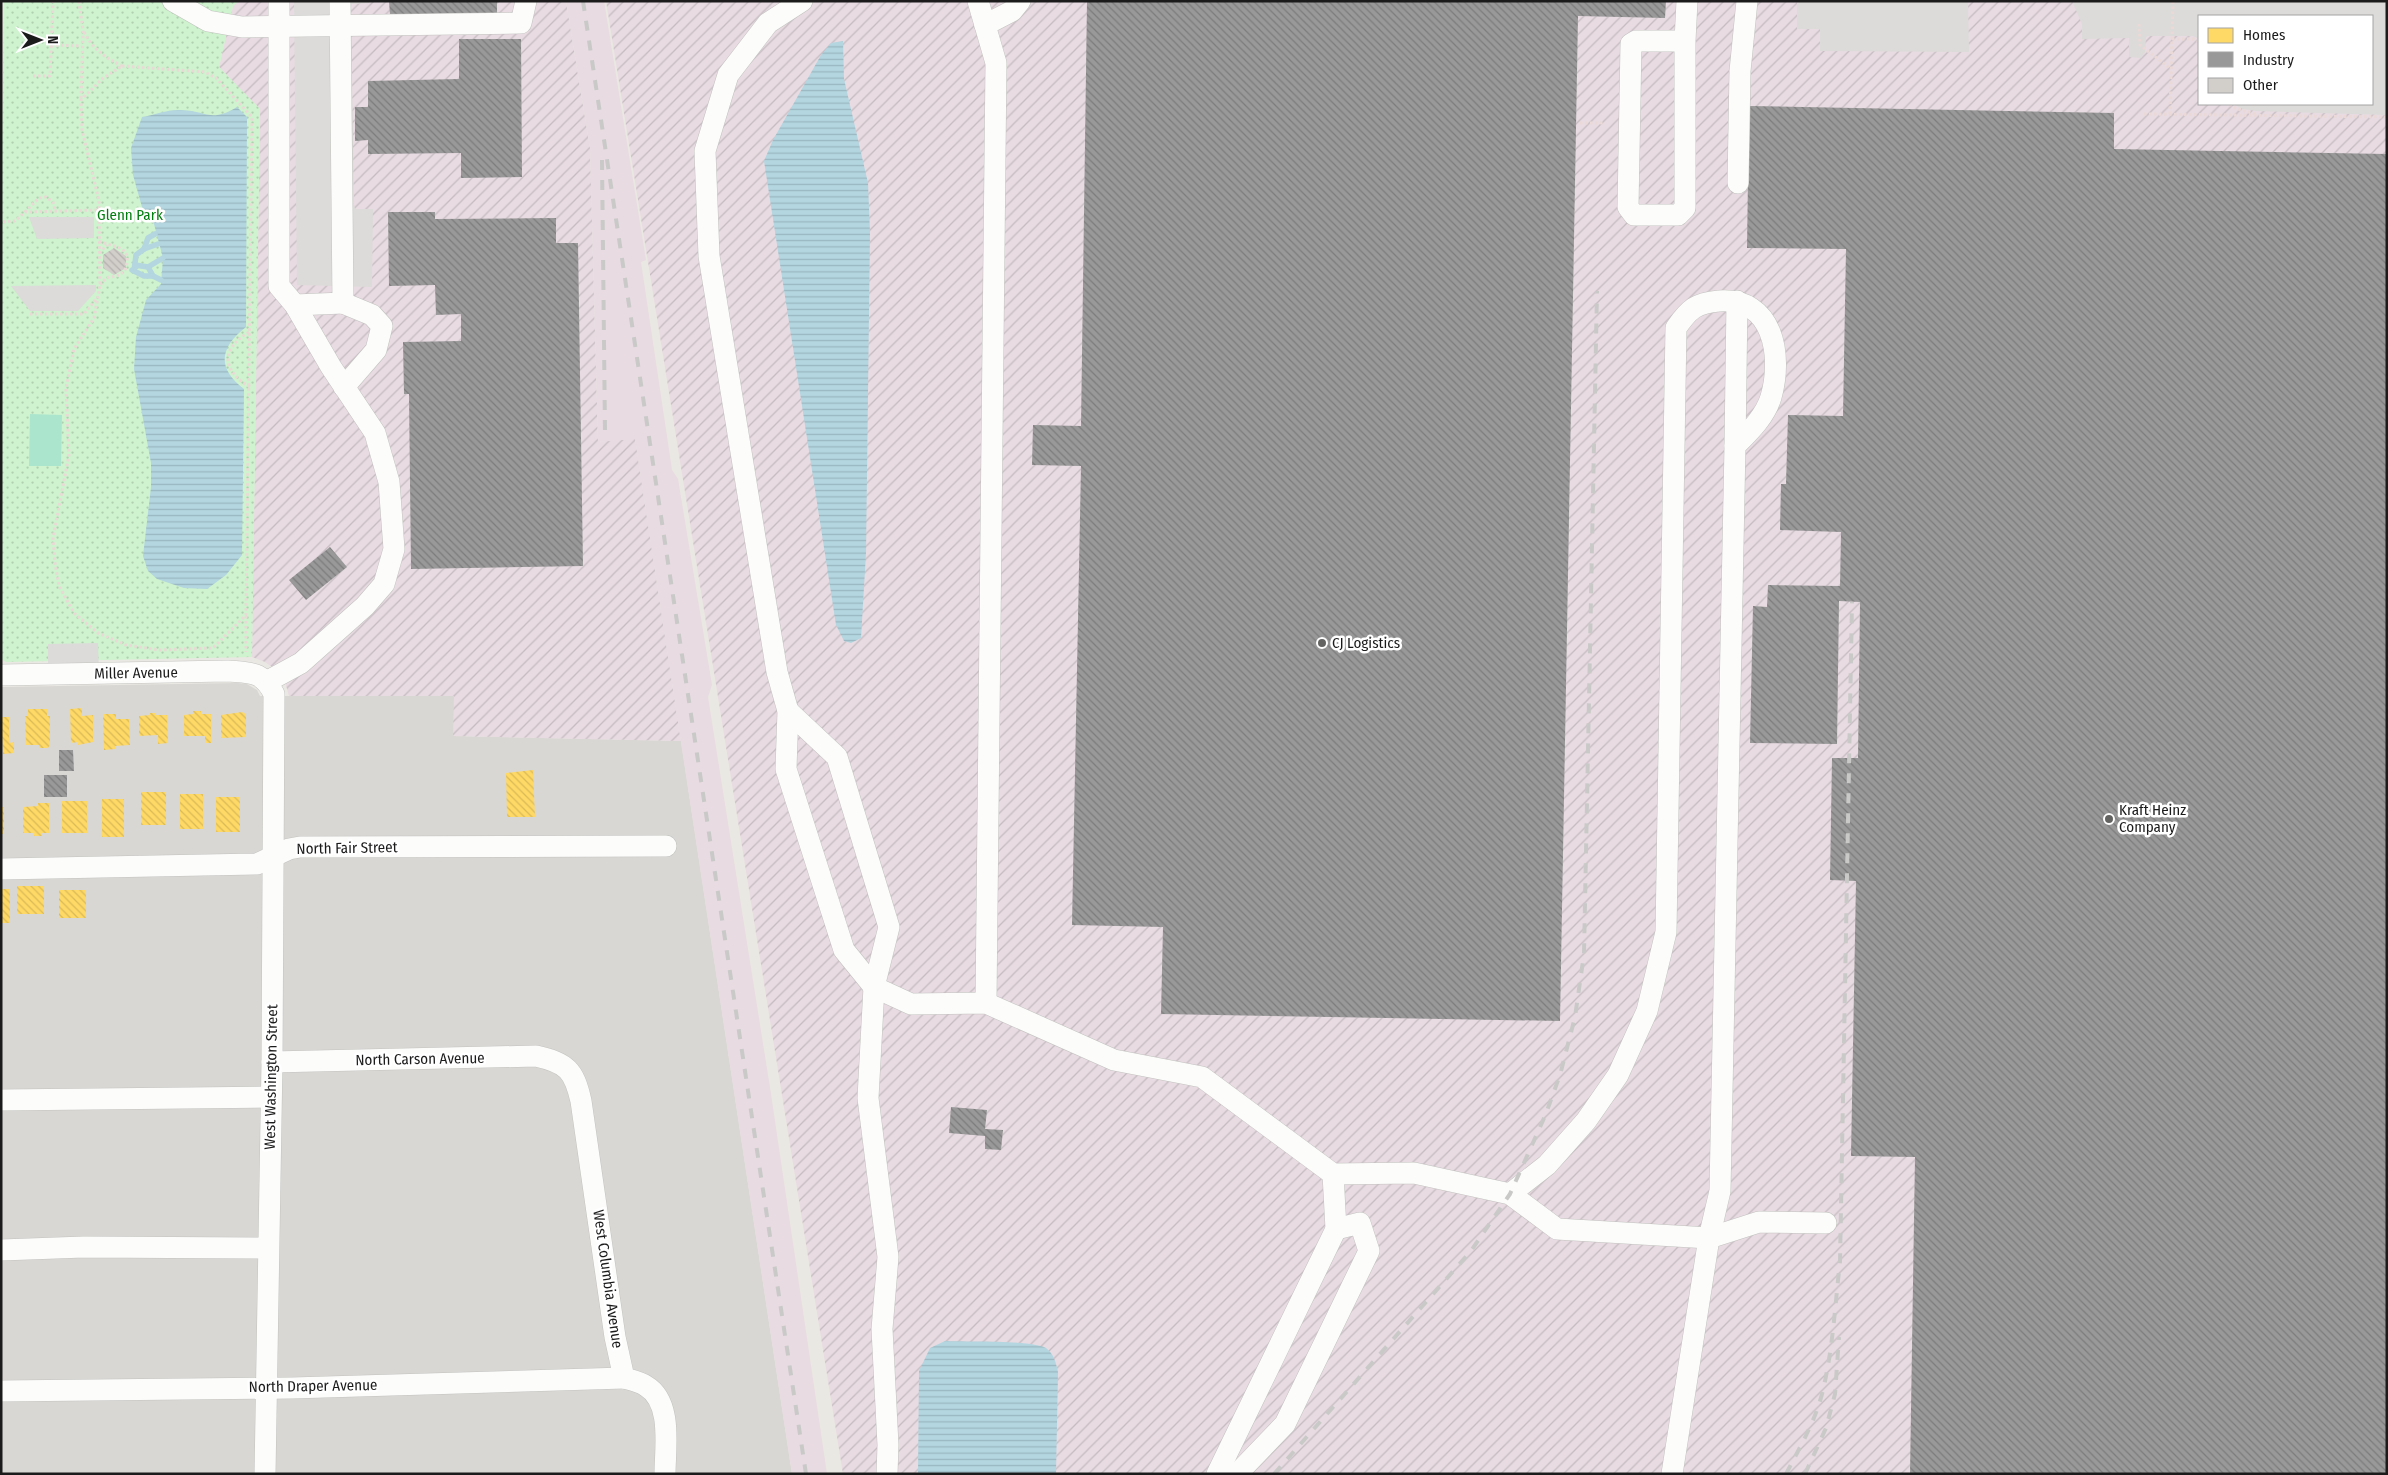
<svg xmlns="http://www.w3.org/2000/svg" width="2388" height="1475" viewBox="0 0 2388 1475" font-family="'Fira Sans Condensed',sans-serif">
  <style>
    .residential { fill: #d9d7d4 }
    .industrial { fill: url(#industrial-furrows); fill-rule: evenodd }
    .railway { fill: #e8dbe2 }
    .park { fill: url(#park-dots) }
    .pitch { fill: #abe5cd }
    .parking { fill: #dcdbd9 }
    .water { fill: url(#water-rules) }
    .homes { fill: url(#homes-back-hatch) }
    .industry { fill: url(#industry-back-hatch) }
    .lines { fill: none; stroke-linecap: round; stroke-linejoin: round }
    .stream { stroke: #b3d6e0; stroke-width: 5.5 }
    .building { fill: url(#building-back-hatch) }
    .minor-casing { stroke: #c2c2bf; stroke-width: 22 }
    .path { stroke: #ead9d6; stroke-width: 3; stroke-dasharray: 2.5 2.5; stroke-linecap: butt }
    .minor { stroke: #fcfcfb; stroke-width: 21 }
    .rail { stroke: #c9c9c8; stroke-width: 4; stroke-dasharray: 10 10; stroke-linecap: butt }
    .poi-dot { fill: #636361; stroke: #fff; stroke-width: 2 }
    .labels { text-anchor: middle; stroke-width: 5; stroke-linejoin: round; paint-order: stroke }
    .park-label { font-size: 15px; fill: #047d10; stroke: #fff }
    .poi-label { font-size: 15px; fill: #1b1b1b; stroke: #fff; text-anchor: start }
    .street-label { font-size: 15px; fill: #1b1b1b; stroke: #fff }
  </style>
  <defs>
    <pattern id="industrial-furrows" width="10" height="10" patternUnits="userSpaceOnUse" patternTransform="scale(1.25)"><rect width="10" height="10" fill="#e8dbe2"/><path d="M-1 1l2-2M0 10L10 0M9 11l2-2" fill="none" stroke="#c6bbc1"/></pattern>
    <pattern id="park-dots" width="8" height="8" patternUnits="userSpaceOnUse" patternTransform="scale(1.25)"><rect width="8" height="8" fill="#cef3ce"/><path d="M2 2h.1M6 6h.1" fill="none" stroke="#b0d0b0" stroke-width="1.8" stroke-linecap="round"/></pattern>
    <pattern id="water-rules" width="6" height="5" patternUnits="userSpaceOnUse" patternTransform="scale(1.25)"><rect width="6" height="5" fill="#b3d6e0"/><path d="M0 2.5h6" fill="none" stroke="#99b7c0"/></pattern>
    <pattern id="homes-back-hatch" width="6" height="6" patternUnits="userSpaceOnUse" patternTransform="scale(1.25)"><rect width="6" height="6" fill="#ffd966"/><path d="M-1 5l2 2M0 0l6 6M5-1l2 2" fill="none" stroke="#daba58"/></pattern>
    <pattern id="industry-back-hatch" width="6" height="6" patternUnits="userSpaceOnUse" patternTransform="scale(1.25)"><rect width="6" height="6" fill="#999"/><path d="M-1 5l2 2M0 0l6 6M5-1l2 2" fill="none" stroke="#7c7c7c"/></pattern>
    <pattern id="building-back-hatch" width="6" height="6" patternUnits="userSpaceOnUse" patternTransform="scale(1.25)"><rect width="6" height="6" fill="#d2cfcb"/><path d="M-1 5l2 2M0 0l6 6M5-1l2 2" fill="none" stroke="#b4b1ae"/></pattern>
  </defs>
  <rect width="100%" height="100%" fill="#eae8e2"/>
  <!-- residential -->
  <path class="residential" d="M238 683 247 684 257 690 260 696H455L454 736 681 741 792 1474H1V687Z"/>
  <!-- industrial -->
  <g class="industrial">
    <path d="M239 1H566L590 148 598 442 635 438 681 741 453 736 454 696H289L285 682 275 669 265 662 252 657 260 109 219 67 233 6Z"/>
    <path d="M606 1H2387V1474H843ZM2199 16H2372V104H2199Z"/>
  </g>
  <!-- railway -->
  <path class="railway" d="M566 1H604L646 260 641 262 672 470 678 479 712 685 708 697 771 1094 827 1474H792L635 439 598 442 590 148Z"/>
  <!-- park -->
  <path class="park" d="M4 1H239L233 6 219 67 260 109 252 657 6 662 1 659V214Z"/>
  <!-- pitch -->
  <path class="pitch" d="M30 414 62 415 61 466H29Z"/>
  <!-- parking -->
  <g class="parking">
    <path d="M294 1H369V3L352 4 351 7 354 205 355 209H373L372 287 297 285Z"/>
    <path d="M1797 1H1968L1969 52 1820 51V29H1797Z"/>
    <path d="M2072 1H2387V115L2256 111 2243 109 2233 104H2372V16H2199V39L2193 36H2148L2146 37 2145 52 2141 58 2129 57V38L2082 39V24Z"/>
    <path d="M29 217H94V238L37 239Z"/>
    <path d="M96 285V291L78 311H30L11 286Z"/>
    <path d="M98 643 99 673 48 674V644Z"/>
  </g>
  <!-- water -->
  <g class="water">
    <path d="M843 41 844 79 868 183 870 233 866 553 861 638 851 643 844 641 836 625 764 161 773 140 821 55 831 43Z"/>
    <path d="M237 107 247 117 246 327C220 347 216 368 244 389L242 555 226 575 207 589 184 588 157 579 148 571 143 556 151 487V463L134 369 136 337 146 300 161 284 163 258 154 224 142 207 133 175 131 148 142 117C154 115 169 109 181 110 208 111 210 123 237 107Z"/>
    <path d="M945 1341C964 1342 1034 1340 1046 1348 1054 1354 1056 1363 1058 1372L1056 1474H918L919 1371 930 1348Z"/>
  </g>
  <!-- homes -->
  <g class="homes">
    <path d="M82 708V716L93 715V742L78 745V742L71 743 70 709Z"/>
    <path d="M28 709H47V716H50V745L48 748H39V745H26L25 716H28Z"/>
    <path d="M193 711H201V714H211V743H205V736H184V715L193 714Z"/>
    <path d="M242 712 246 714V737L221 738V715Z"/>
    <path d="M150 713H155V715H167L168 743 158 744V735L139 736V716L150 715Z"/>
    <path d="M103 714H116V719H129L130 745 115 746V749L104 750Z"/>
    <path d="M1 717H9V743L14 742V753L3 754Z"/>
    <path d="M533 770 535 817H507L506 773Z"/>
    <rect x="141" y="792" width="25" height="33"/>
    <rect x="180" y="794" width="23" height="35"/>
    <rect x="216" y="797" width="24" height="35"/>
    <rect x="102" y="799" width="22" height="38"/>
    <rect x="62" y="801" width="25" height="32"/>
    <path d="M38 803H49V833H42V836H34V833H23V807L38 806Z"/>
    <rect x="1" y="807" width="3" height="27"/>
    <rect x="17" y="886" width="27" height="28"/>
    <rect x="1" y="889" width="9" height="34"/>
    <rect x="59" y="890" width="27" height="28"/>
  </g>
  <!-- industry -->
  <g class="industry">
    <path d="M389 1H497V13L390 15Z"/>
    <path d="M1087 1H1666L1665 18 1578 16 1560 1021 1161 1014 1163 927 1072 925 1081 466 1032 465 1033 425 1081 426Z"/>
    <path d="M459 39H521L522 177 461 178V153L368 154V140L355 141V107H368V81L459 79Z"/>
    <path d="M1749 106 2114 113V149L2387 154V1474H1910L1915 1157 1851 1156 1856 881 1830 880 1832 758H1858L1860 602 1839 601 1837 744 1750 743 1753 606 1767 607 1768 585 1840 586 1841 532 1780 530 1781 484H1786L1788 415 1843 416 1846 249 1747 248Z"/>
    <path d="M388 212H435V219L556 218V243H578L583 566 411 569 409 394H404L403 342 461 341V314L436 315 435 285 389 286Z"/>
    <path d="M330 547 347 567 306 600 289 580Z"/>
    <path d="M59 750H73L74 771H59Z"/>
    <rect x="44" y="775" width="23" height="22"/>
    <path d="M951 1107 987 1110 985 1129 1003 1130 1001 1150 985 1149V1136L949 1133Z"/>
  </g>
  <g class="lines">
    <!-- stream -->
    <g class="stream">
      <path d="M144 249 148 238 155 234"/>
      <path d="M135 265 148 267 153 276 161 280"/>
      <path d="M148 267 163 258"/>
      <path d="M132 270 144 276H153"/>
      <path d="M134 271 136 255 144 249 158 244"/>
    </g>
  </g>
  <!-- building -->
  <path class="building" d="M114 248 126 256V268L114 275 103 268V255Z"/>
  <g class="lines">
    <defs>
      <g id="minor">
        <path d="M173 1 208 21 242 27 521 23 526 1"/>
        <path d="M340 1 343 303 372 315 382 326 376 350 344 387"/>
        <path d="M802 1 768 23 728 75 705 151 709 256 777 672 788 711 786 769 844 950 874 987 911 1004 986 1003 1114 1060 1202 1077 1333 1174 1414 1173 1510 1194 1557 1229 1709 1238 1759 1222 1826 1223"/>
        <path d="M978 1 985 25"/>
        <path d="M1685 41H1636L1631 44 1628 207 1634 215H1678L1685 208V41L1687 1"/>
        <path d="M1738 183 1740 71 1747 1"/>
        <path d="M295 305 343 303"/>
        <path d="M1735 446 1737 301"/>
        <path d="M1 675 228 671C251 673 263 671 274 694L272 1062 265 1474"/>
        <path d="M268 681 301 663 365 606 384 584 394 549 389 482 375 433 331 367 295 305 279 286V1"/>
        <path d="M788 711 837 757 889 927 874 987 868 1098 888 1257 882 1329 888 1445 887 1474"/>
        <path d="M1 869 257 864 289 849 300 847 666 846"/>
        <path d="M986 1003 996 63 985 25 1012 11 1020 1"/>
        <path d="M272 1062 536 1056C567 1063 574 1070 581 1101L615 1337 624 1378C631 1380 640 1382 646 1386 673 1402 665 1448 665 1474"/>
        <path d="M1 1100 270 1097"/>
        <path d="M1510 1194 1547 1165 1586 1121 1618 1075 1647 1011 1666 932 1676 328C1689 309 1696 303 1719 301 1773 297 1783 355 1771 397 1765 417 1749 432 1735 446L1720 1191 1709 1238 1672 1474"/>
        <path d="M1 1250 84 1247 267 1248"/>
        <path d="M1 1391 292 1388 624 1378"/>
        <path d="M1217 1474 1336 1229 1333 1174"/>
        <path d="M1237 1474 1285 1424 1369 1251 1360 1223 1336 1229"/>
      </g>
    </defs>
    <!-- minor casing -->
    <use href="#minor" class="minor-casing"/>
    <!-- path -->
    <g class="path">
      <path d="M79 1 83 31 81 100"/>
      <path d="M2139 24 2140 45 2171 69"/>
      <path d="M84 32C93 49 104 57 122 66"/>
      <path d="M2172 39H2193L2199 41"/>
      <path d="M51 45 81 46"/>
      <path d="M122 66 205 72 216 78 252 117 246 615 213 648 159 650 126 645 98 633 74 613 59 586 55 563 53 538 69 455 66 388 74 349 94 318 100 286 99 201 82 130 81 100 102 79Z"/>
      <path d="M33 76H50L53 1"/>
      <path d="M2230 104 2235 108 2255 114"/>
      <path d="M2144 114 2387 117"/>
      <path d="M2170 114 2173 1"/>
      <path d="M1580 123H1604"/>
      <path d="M25 212 39 198 46 197 53 202 55 210"/>
      <path d="M3 222 15 221 25 212 98 210"/>
      <path d="M99 241C115 248 134 246 125 270L120 275 106 278 100 285"/>
      <path d="M99 253 107 245"/>
      <path d="M30 314H84L97 298"/>
      <path d="M249 332C221 349 221 370 250 387"/>
      <path d="M246 616V652"/>
    </g>
    <!-- minor -->
    <use href="#minor" class="minor"/>
    <!-- rail -->
    <g class="rail">
      <path d="M583 1 806 1474"/>
      <path d="M602 160 605 432"/>
      <path d="M1274 1474 1471 1251 1510 1194 1545 1116 1560 1075 1575 1017 1584 954 1597 291"/>
      <path d="M1786 1474C1800 1447 1816 1420 1823 1390 1833 1348 1835 1305 1840 1262L1852 602"/>
      <path d="M1805 1474 1826 1428 1835 1394 1839 1337"/>
    </g>
  </g>
  <!-- markers -->
  <g class="poi-dot">
    <circle cx="1322" cy="643" r="5"/>
    <circle cx="2109" cy="819" r="5"/>
  </g>
  <g class="labels">
    <!-- park labels -->
    <g class="park-label">
      <text x="130" y="220">Glenn Park</text>
    </g>
    <!-- poi labels -->
    <g class="poi-label">
      <text x="1332" y="648">CJ Logistics</text>
      <text x="2119" y="815">Kraft Heinz<tspan x="2119" dy="17">Company</tspan></text>
    </g>
    <!-- street labels -->
    <g class="street-label">
      <text transform="translate(136 673) rotate(-1)" y="5">Miller Avenue</text>
      <text transform="translate(347 848) rotate(-1)" y="5">North Fair Street</text>
      <text transform="translate(420 1059) rotate(-1)" y="5">North Carson Avenue</text>
      <text transform="translate(271 1077) rotate(-89)" y="5">West Washington Street</text>
      <text transform="translate(608 1279) rotate(82)" y="5">West Columbia Avenue</text>
      <text transform="translate(313 1386) rotate(-1)" y="5">North Draper Avenue</text>
    </g>
  </g>
  <!-- border -->
  <rect width="2388" height="1475" fill="none" stroke="#1b1b1b" stroke-width="5"/>
  <!-- legend -->
  <rect x="2198" y="15" width="175" height="90" fill="#ffffff" stroke="#a4a4a4"/>
  <rect x="2208" y="28" width="25" height="15" fill="#ffd966" stroke="#a4a4a4"/>
  <text x="2243" y="40" font-size="15" fill="#1b1b1b">Homes</text>
  <rect x="2208" y="52" width="25" height="15" fill="#999999" stroke="#a4a4a4"/>
  <text x="2243" y="65" font-size="15" fill="#1b1b1b">Industry</text>
  <rect x="2208" y="78" width="25" height="15" fill="#d2cfcb" stroke="#a4a4a4"/>
  <text x="2243" y="90" font-size="15" fill="#1b1b1b">Other</text>
  <!-- north arrow -->
  <g transform="translate(40 40) rotate(90)" stroke="#ffffff" stroke-width="4" paint-order="stroke">
  <path d="M0-4L9 19L0 12L-9 19Z" fill="#1b1b1b"/>
  <text y="-8" font-size="14" font-weight="bold" text-anchor="middle" fill="#1b1b1b">N</text>
  </g>
</svg>
